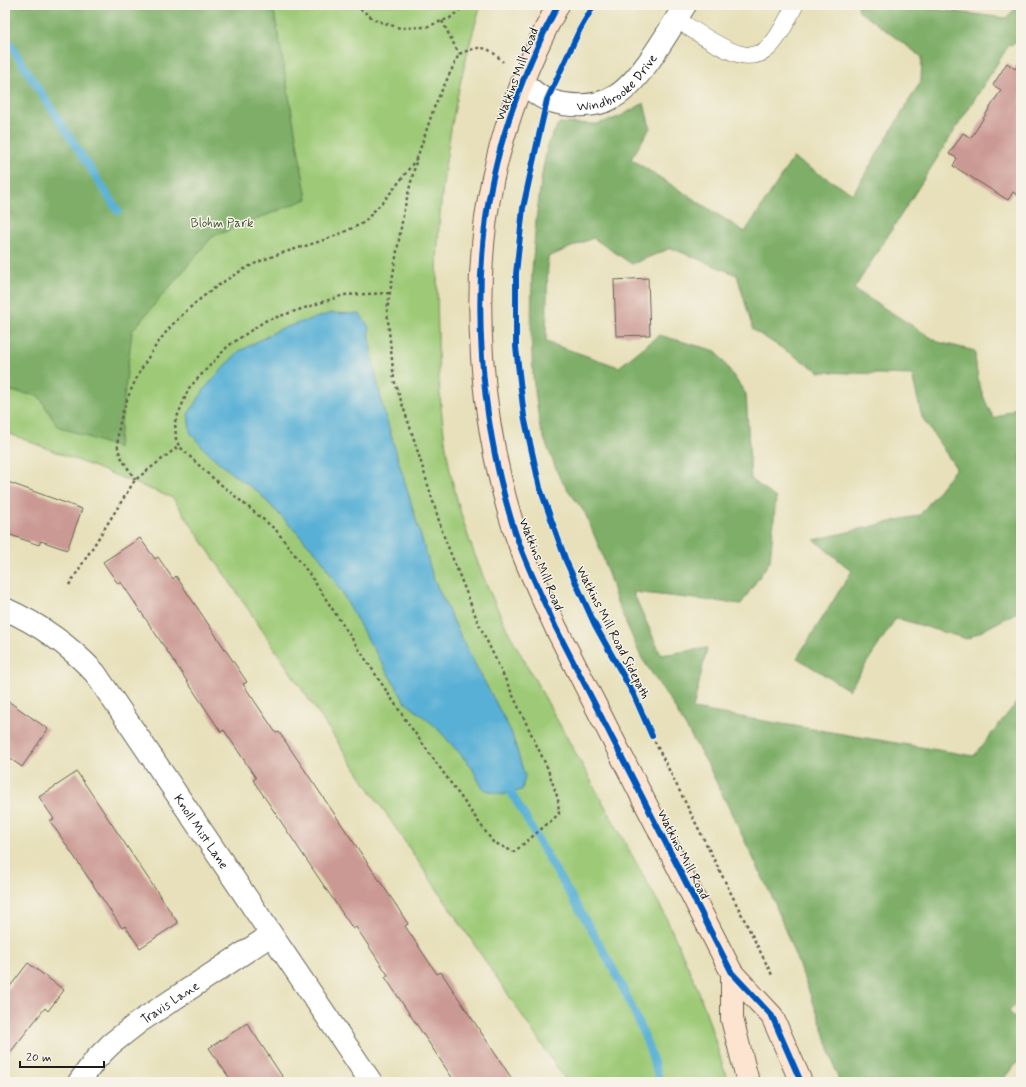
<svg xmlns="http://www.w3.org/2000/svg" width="1026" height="1087" viewBox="0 0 1026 1087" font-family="Mynerve,sans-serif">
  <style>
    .green { fill: #9eca77; stroke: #5d734a }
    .forest { fill: #7eae68; stroke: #4d6542 }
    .water { fill: #59b0d6; stroke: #3a6679 }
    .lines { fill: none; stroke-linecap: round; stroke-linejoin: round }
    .stream { stroke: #59b0d6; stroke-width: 8 }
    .building { fill: #cb9993 }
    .lane-casing { stroke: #636153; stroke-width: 18 }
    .street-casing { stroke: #636153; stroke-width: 24 }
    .secondary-casing { stroke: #636153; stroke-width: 24 }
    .path { stroke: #636153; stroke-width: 2.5; stroke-dasharray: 3 3; stroke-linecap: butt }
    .lane { stroke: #fff; stroke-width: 17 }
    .street { stroke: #fff; stroke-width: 22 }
    .secondary { stroke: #fde4d0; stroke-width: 22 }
    .cycleway-casing { stroke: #f7f3e8; stroke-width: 8 }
    .cycleway { stroke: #0057b8; stroke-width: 6 }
    .labels { text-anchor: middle; stroke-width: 3; stroke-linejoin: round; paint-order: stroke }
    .street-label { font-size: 13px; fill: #1c1c1c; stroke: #f7f3e8 }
    .park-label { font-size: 13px; fill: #4a593c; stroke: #f7f3e8 }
  </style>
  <rect width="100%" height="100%" fill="#f7f3e8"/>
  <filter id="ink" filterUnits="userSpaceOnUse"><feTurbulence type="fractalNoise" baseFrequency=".025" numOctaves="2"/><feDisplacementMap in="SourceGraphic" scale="8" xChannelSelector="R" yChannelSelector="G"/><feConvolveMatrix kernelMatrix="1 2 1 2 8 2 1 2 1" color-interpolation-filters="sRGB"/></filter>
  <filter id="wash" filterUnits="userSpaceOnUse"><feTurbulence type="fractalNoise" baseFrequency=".012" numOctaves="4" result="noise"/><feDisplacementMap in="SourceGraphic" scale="16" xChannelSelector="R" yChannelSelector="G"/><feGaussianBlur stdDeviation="0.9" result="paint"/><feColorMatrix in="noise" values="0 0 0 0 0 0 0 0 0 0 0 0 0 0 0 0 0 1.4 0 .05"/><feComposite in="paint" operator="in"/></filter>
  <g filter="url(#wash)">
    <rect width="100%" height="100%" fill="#e7e0ba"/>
    <!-- green -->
    <path class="green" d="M5 5H481C460 73 446 143 440 214 436 254 437 295 438 336 438 386 442 435 453 484 465 535 485 584 508 631L664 913 696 985 707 1015 728 1082H567L173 498 5 432Z"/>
    <!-- forest -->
    <g class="forest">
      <path d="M5 5H273L307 199 212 237 132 331 118 448 57 426 39 396 5 390Z"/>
      <path d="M858 5H899L1006 18 1019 5H1021V42L1009 45 854 289 938 342 975 351C976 379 981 394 994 419L1021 405V610L967 639 896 618 849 690 797 658 852 571 814 540 920 515 956 468 922 417 912 375 820 372 753 330 737 275 671 248 632 264 593 238 548 257 546 342 619 367 659 335 716 351 746 394 751 479 776 498 770 561 741 604 633 592 661 655 707 648 693 709 974 756 1021 697 1018 718 1021 719V1000L1009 1011 1021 1025V1062L1016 1063 1001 1082 964 1077 958 1082H839L823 1028 774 901 708 765 673 705 641 657 617 602 602 554 585 513 560 479 540 428 533 377 531 331 532 272 536 220 542 174 548 143 559 123 597 124 619 117 644 103 650 128 631 159 745 232 793 158 853 194 921 81 922 57 859 11Z"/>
    </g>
    <!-- water -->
    <path class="water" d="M331 313 360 314 369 327 371 351 383 408 434 580 467 649 511 731 525 776 522 790 502 795 483 789 471 766 435 726 405 702 364 633 342 593 320 557 258 492 231 473 204 449 190 432 188 414 206 387 238 352 280 329Z"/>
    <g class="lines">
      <!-- stream -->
      <g class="stream">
        <path d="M5 37 118 211"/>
        <path d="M506 784C523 811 537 839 553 866 595 935 638 1004 660 1082"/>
      </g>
    </g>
    <g id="blocks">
      <!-- building -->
      <g class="building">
        <path d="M1021 59V198L1013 192 1008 200 953 166 957 158 949 154 963 133 971 138 1001 90 993 85 1007 63 1015 69Z"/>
        <path d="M648 278 650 335 616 336 614 280Z"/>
        <path d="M5 481 82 509 67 550 41 541 39 545 5 533Z"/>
        <path d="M140 538 155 559 158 557 173 579 176 576 247 682 243 684 276 733 279 732 394 902 408 924 405 926 437 974 441 972 514 1082H455L385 977 388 975 356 927 353 929 253 780 256 778 224 730 221 732 121 582 118 584 103 562Z"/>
        <path d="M5 699 48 729 22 767 5 755Z"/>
        <path d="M77 772 178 923 140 948 125 926 122 928 65 843 50 821 54 819 39 797Z"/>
        <path d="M28 963 64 990 48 1011 45 1008 5 1059V993Z"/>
        <path d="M247 1023 286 1082H232L209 1048Z"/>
      </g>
    </g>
  </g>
  <g filter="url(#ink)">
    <use href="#blocks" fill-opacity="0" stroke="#636153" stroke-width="1"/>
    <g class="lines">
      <defs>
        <path id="lane" d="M676 19C692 29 726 53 744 55 752 56 761 54 767 49 778 40 788 18 795 5"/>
        <g id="street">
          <path id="s1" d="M523 83C531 89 540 98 548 100 569 107 595 108 614 97 640 83 669 30 685 5"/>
          <path id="s2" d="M5 609C39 624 69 645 95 673L371 1082"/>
          <path id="s3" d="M79 1082 96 1059 111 1044 139 1022 271 935"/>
        </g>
        <g id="secondary">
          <path d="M558 5C529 59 505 122 492 182 470 293 480 421 514 529 525 563 541 595 556 628L732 973 772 1016 801 1082"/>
          <path d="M732 973V1019L748 1082"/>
        </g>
      </defs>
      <!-- lane casing -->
      <use href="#lane" class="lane-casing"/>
      <!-- street casing -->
      <use href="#street" class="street-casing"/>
      <!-- secondary casing -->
      <use href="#secondary" class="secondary-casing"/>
      <!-- path -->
      <g class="path">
        <path d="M355 5 375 20 400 28 426 27 450 18 465 5"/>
        <path d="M442 21 459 54"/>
        <path d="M389 293 344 295 265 321 228 346 189 388 175 422 176 439 179 446 207 473 276 530 308 572 405 719 493 842 514 852 559 814 558 799 547 767 478 622 443 534 412 433 394 380 387 310 404 210 417 158 435 105 459 54C481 45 487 45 503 62"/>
        <path d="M135 480C130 470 120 459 118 448 114 409 151 345 178 319 198 299 221 282 246 268 279 250 317 246 350 229 355 227 360 225 364 222 368 219 371 214 374 211 390 195 403 177 416 159"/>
        <path d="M69 585 135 480 179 446"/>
        <path d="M652 736 773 977"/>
      </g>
      <!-- lane -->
      <use href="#lane" class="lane"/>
      <!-- street -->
      <use href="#street" class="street"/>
      <!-- secondary -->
      <use href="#secondary" class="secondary"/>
      <defs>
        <g id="cycleway">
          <path d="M558 5C529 59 505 122 492 182 470 293 480 421 514 529 525 563 541 595 556 628L732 973 772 1016 801 1082"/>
          <path d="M594 5 580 29 547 100 537 144 523 208 516 274V347L524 416 540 488 566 561 595 625 634 695 652 736"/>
        </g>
      </defs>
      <!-- cycleway casing -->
      <use href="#cycleway" class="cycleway-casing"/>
      <!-- cycleway -->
      <use href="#cycleway" class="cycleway"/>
    </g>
  </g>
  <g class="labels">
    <!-- street labels -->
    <g class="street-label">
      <text transform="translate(516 74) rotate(-69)" y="5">Watkins Mill Road</text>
      <text dy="5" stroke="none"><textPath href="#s1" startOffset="108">Windbrooke Drive</textPath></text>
      <text transform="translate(542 564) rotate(68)" y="5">Watkins Mill Road</text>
      <text transform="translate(614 632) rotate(63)" y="5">Watkins Mill Road Sidepath</text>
      <text dy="5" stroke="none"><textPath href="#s2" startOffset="302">Knoll Mist Lane</textPath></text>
      <text transform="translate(684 854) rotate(63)" y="5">Watkins Mill Road</text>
      <text dy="5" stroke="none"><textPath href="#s3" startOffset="122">Travis Lane</textPath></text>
    </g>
    <!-- park labels -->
    <g class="park-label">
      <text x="222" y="227">Blohm Park</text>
    </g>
  </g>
  <!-- margin -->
  <rect width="1026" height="1087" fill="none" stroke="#f7f3e8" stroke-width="20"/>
  <!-- scale -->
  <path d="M20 1061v6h84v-6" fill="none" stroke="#1c1c1c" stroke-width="2"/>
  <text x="26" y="1061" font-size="12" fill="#1c1c1c" stroke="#f7f3e8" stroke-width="3" paint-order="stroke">20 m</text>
</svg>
